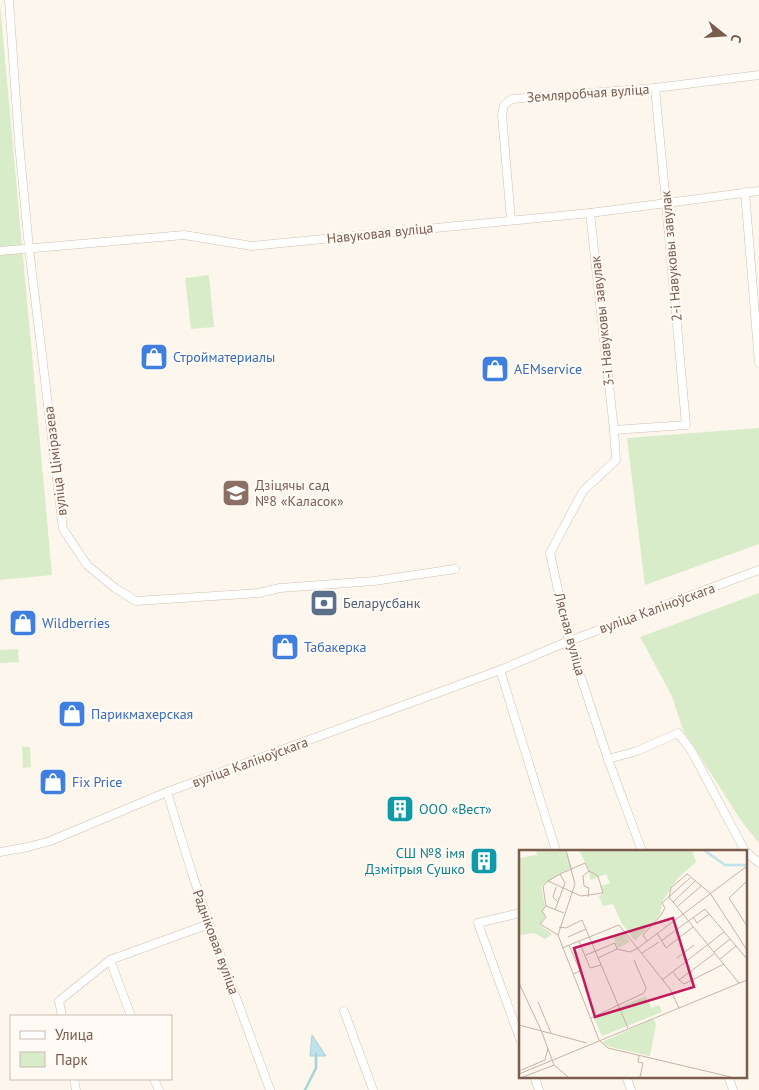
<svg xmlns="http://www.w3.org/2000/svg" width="759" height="1090" viewBox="0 0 759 1090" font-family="'PT Sans',sans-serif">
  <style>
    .green { fill: #d8ecc9 }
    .water { fill: #bfe3e8; stroke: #a5d3da }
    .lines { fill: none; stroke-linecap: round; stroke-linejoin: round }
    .stream { stroke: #a5d3da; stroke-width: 2.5 }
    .minor-casing { stroke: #d1beb0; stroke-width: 9 }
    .minor { stroke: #fff; stroke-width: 8 }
    .labels { text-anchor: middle; stroke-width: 4.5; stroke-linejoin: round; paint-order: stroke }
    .street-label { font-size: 14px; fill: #7a5c4d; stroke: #fffaf3 }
    .shop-label { font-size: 14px; fill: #366cbe; stroke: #fffaf3; text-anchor: start }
    .education-label { font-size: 14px; fill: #785e54; stroke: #fffaf3; text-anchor: start }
    .service-label { font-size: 14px; fill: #4e5e75; stroke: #fffaf3; text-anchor: start }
    .culture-label { font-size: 14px; fill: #0d838f; stroke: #fffaf3; text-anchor: start }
    .inset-river { fill: none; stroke: #bfe3e8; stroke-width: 2.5 }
    .inset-road { fill: none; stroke: #c5b3a7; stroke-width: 1 }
    .view { fill: #c2185b; fill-opacity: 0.15; stroke: #c2185b; stroke-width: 2.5 }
    .inset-edge { fill: none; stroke: #7a5c4d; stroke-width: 2.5 }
  </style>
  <rect width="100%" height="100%" fill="#fdf6ec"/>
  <!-- green -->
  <g class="green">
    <path d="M0 4 52 575 0 580Z"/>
    <path d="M209 275 214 327 191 329 185 278Z"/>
    <path d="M759 428V544L645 585 627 438Z"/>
    <path d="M759 593V843L740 819 683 730 672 696 640 637Z"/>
    <path d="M18 649 19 662 0 663V650Z"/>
    <path d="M22 747H30L31 767 23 768Z"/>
  </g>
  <!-- water -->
  <path class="water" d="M312 1035 326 1056H310Z"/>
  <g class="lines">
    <!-- stream -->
    <path class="stream" d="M305 1090 316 1068V1054"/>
    <defs>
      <g id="minor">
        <path d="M9 0 19 143 29 248 63 529 87 565 115 588 136 601 259 593 280 588 374 581 455 569"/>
        <path d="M745 192 759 363"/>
        <path d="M590 213 614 430 616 460 583 491 550 553 569 641 608 759 642 851"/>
        <path d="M511 220 502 115 504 105 512 99 655 88 759 75"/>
        <path d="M0 251 184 235 252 246 590 213 759 191"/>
        <path d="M614 430 686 425 666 203 655 88"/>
        <path d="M500 670 556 851"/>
        <path d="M608 759 637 751 678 733 691 750 745 851 759 863"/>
        <path d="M167 792 192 873 209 924 270 1090"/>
        <path d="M0 852 28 847 50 841 167 792 500 670 569 641 759 570"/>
        <path d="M520 913 478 923 520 1039"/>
        <path d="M344 1011 373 1090"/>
        <path d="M62 1016 59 1001 110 960"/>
        <path d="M131 1016 110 960 209 924"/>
        <path d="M534 1076 539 1090"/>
        <path d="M626 1076 631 1090"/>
        <path d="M728 1076 733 1090"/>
        <path d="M74 1079 76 1090"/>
        <path d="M154 1079 159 1090"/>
      </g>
    </defs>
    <!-- minor casing -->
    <use href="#minor" class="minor-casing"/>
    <!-- minor -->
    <use href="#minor" class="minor"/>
  </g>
  <!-- icons -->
  <defs>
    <symbol id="shop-square" viewBox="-11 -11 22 22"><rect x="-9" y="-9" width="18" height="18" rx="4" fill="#3f7fe0" stroke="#fffaf3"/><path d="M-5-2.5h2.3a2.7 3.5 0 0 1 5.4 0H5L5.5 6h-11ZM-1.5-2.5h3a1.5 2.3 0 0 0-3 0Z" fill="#fff"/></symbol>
    <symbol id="school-square" viewBox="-11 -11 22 22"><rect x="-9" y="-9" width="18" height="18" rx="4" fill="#8d6e63" stroke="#fffaf3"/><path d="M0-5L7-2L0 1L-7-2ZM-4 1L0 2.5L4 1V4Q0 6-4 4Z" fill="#fff"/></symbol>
    <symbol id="bank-square" viewBox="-11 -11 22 22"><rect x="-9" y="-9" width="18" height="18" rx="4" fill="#5c6f8a" stroke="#fffaf3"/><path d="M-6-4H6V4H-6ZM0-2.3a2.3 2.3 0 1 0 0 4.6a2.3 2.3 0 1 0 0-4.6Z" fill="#fff"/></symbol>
    <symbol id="building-square" viewBox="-11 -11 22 22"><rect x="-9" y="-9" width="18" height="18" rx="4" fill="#0f9aa8" stroke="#fffaf3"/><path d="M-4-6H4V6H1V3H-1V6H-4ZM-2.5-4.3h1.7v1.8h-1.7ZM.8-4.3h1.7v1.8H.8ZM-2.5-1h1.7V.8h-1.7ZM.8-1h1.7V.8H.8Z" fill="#fff"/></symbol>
  </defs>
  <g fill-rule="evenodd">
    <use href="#shop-square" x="138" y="341" width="32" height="32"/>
    <use href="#shop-square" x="479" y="353" width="32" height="32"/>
    <use href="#school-square" x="220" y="477" width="32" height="32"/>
    <use href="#bank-square" x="308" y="587" width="32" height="32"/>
    <use href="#shop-square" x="7" y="607" width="32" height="32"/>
    <use href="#shop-square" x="269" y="631" width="32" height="32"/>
    <use href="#shop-square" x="56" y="698" width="32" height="32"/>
    <use href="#shop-square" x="37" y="766" width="32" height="32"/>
    <use href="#building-square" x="384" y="793" width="32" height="32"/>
    <use href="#building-square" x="468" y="845" width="32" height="32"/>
  </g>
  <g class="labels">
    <!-- street labels -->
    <g class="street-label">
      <text transform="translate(588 93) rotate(-4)" y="5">Земляробчая вуліца</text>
      <text transform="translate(380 233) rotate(-6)" y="5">Навуковая вуліца</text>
      <text transform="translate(671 256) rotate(-95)" y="5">2-і Навуковы завулак</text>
      <text transform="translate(602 321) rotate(-96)" y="5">3-і Навуковы завулак</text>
      <text transform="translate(55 461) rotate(-97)" y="5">вуліца Ціміразева</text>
      <text transform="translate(657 608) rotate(-20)" y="5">вуліца Каліноўскага</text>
      <text transform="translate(570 634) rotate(75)" y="5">Лясная вуліца</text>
      <text transform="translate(250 762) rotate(-20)" y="5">вуліца Каліноўскага</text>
      <text transform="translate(216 942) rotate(70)" y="5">Радніковая вуліца</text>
    </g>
    <!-- shop labels -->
    <g class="shop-label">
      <text x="173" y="362">Стройматериалы</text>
      <text x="514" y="374">AEMservice</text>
      <text x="42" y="628">Wildberries</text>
      <text x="304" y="652">Табакерка</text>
      <text x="91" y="719">Парикмахерская</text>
      <text x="72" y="787">Fix Price</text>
    </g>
    <!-- education labels -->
    <g class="education-label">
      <text x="255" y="490">Дзіцячы сад<tspan x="255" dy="16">№8 «Каласок»</tspan></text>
    </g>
    <!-- service labels -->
    <g class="service-label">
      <text x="343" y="608">Беларусбанк</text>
    </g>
    <!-- culture labels -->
    <g class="culture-label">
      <text x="419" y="814">ООО «Вест»</text>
      <text x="465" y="858" text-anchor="end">СШ №8 імя<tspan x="465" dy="16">Дзмітрыя Сушко</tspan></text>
    </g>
  </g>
  <!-- overview -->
  <g transform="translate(519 850)">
    <rect width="228" height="228" fill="#fdf6ec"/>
    <path d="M17 0H46L53 17 22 36 26 56 23 61 26 67 21 75 33 84 26 89 15 83 0 85V8L18 5ZM60 0H173L177 12 158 29 143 52 141 65 116 91 102 72 94 54 84 56 80 46 84 44 82 36 91 33 87 24 71 30 70 20ZM104 82 111 92 99 98 94 86ZM127 146 132 158 140 155 143 162 83 186 75 168ZM134 169 137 174 131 206 88 196 83 192Z" fill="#d8ecc9"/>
    <path class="inset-river" d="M185 0 206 15H228"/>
    <path class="inset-road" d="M47 0 56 34 39 85 80 190M29 31 62 46 84 43 79 26 70 21 66 13 41 24 29 31 24 36 27 56 23 61 27 67 21 74 39 85M228 31 210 48 228 76M37 37 34 47 39 52M69 47 70 38 65 36 64 26 70 21M150 47 152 38 168 24 191 43 228 100M150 47 220 133M154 52 176 31M27 56 45 63M159 56 182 36M36 60 46 33 41 24M174 67 178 73 190 64M40 77 47 78 63 70 109 178M138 83 147 98 174 77M49 87 67 79M60 91 71 118 82 115M128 91 124 85 142 65 146 58 143 53 171 28M142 91 186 59 228 109M73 94 93 86M50 95 61 121 54 124M43 98 100 75 151 139 160 158M98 99 111 102 119 98 228 16M195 102 211 89M123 103 140 92M67 105 96 93 98 99M79 108 98 99M158 108 175 95M201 109 217 96M154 122 160 130 196 103M143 130 205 82M160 130 165 134 205 114M0 133 22 180M19 152 32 183M72 168 125 143 127 138 115 110M0 175 68 193M22 180 35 215 49 227M80 190 89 198 212 227M120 206 119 212 124 213 121 227M0 221 26 210 29 198M0 224 228 130M4 227 35 215"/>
    <path class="view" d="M154 68 175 137 76 167 55 98Z"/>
    <rect width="228" height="228" class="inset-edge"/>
  </g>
  <!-- legend -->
  <rect x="10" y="1015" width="162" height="65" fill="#fffaf3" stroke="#cabbb1"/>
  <rect x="20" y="1031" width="25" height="8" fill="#ffffff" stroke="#cabbb1"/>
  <text x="55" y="1040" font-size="15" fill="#7a5c4d">Улица</text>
  <rect x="20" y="1052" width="25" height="15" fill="#d8ecc9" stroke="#cabbb1"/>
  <text x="55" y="1065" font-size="15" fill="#7a5c4d">Парк</text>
  <!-- north arrow -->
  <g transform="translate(724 35) rotate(107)" stroke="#fffaf3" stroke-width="4" paint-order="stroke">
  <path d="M0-4L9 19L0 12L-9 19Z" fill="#7a5c4d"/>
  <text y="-8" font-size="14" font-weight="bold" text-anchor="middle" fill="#7a5c4d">С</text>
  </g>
</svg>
